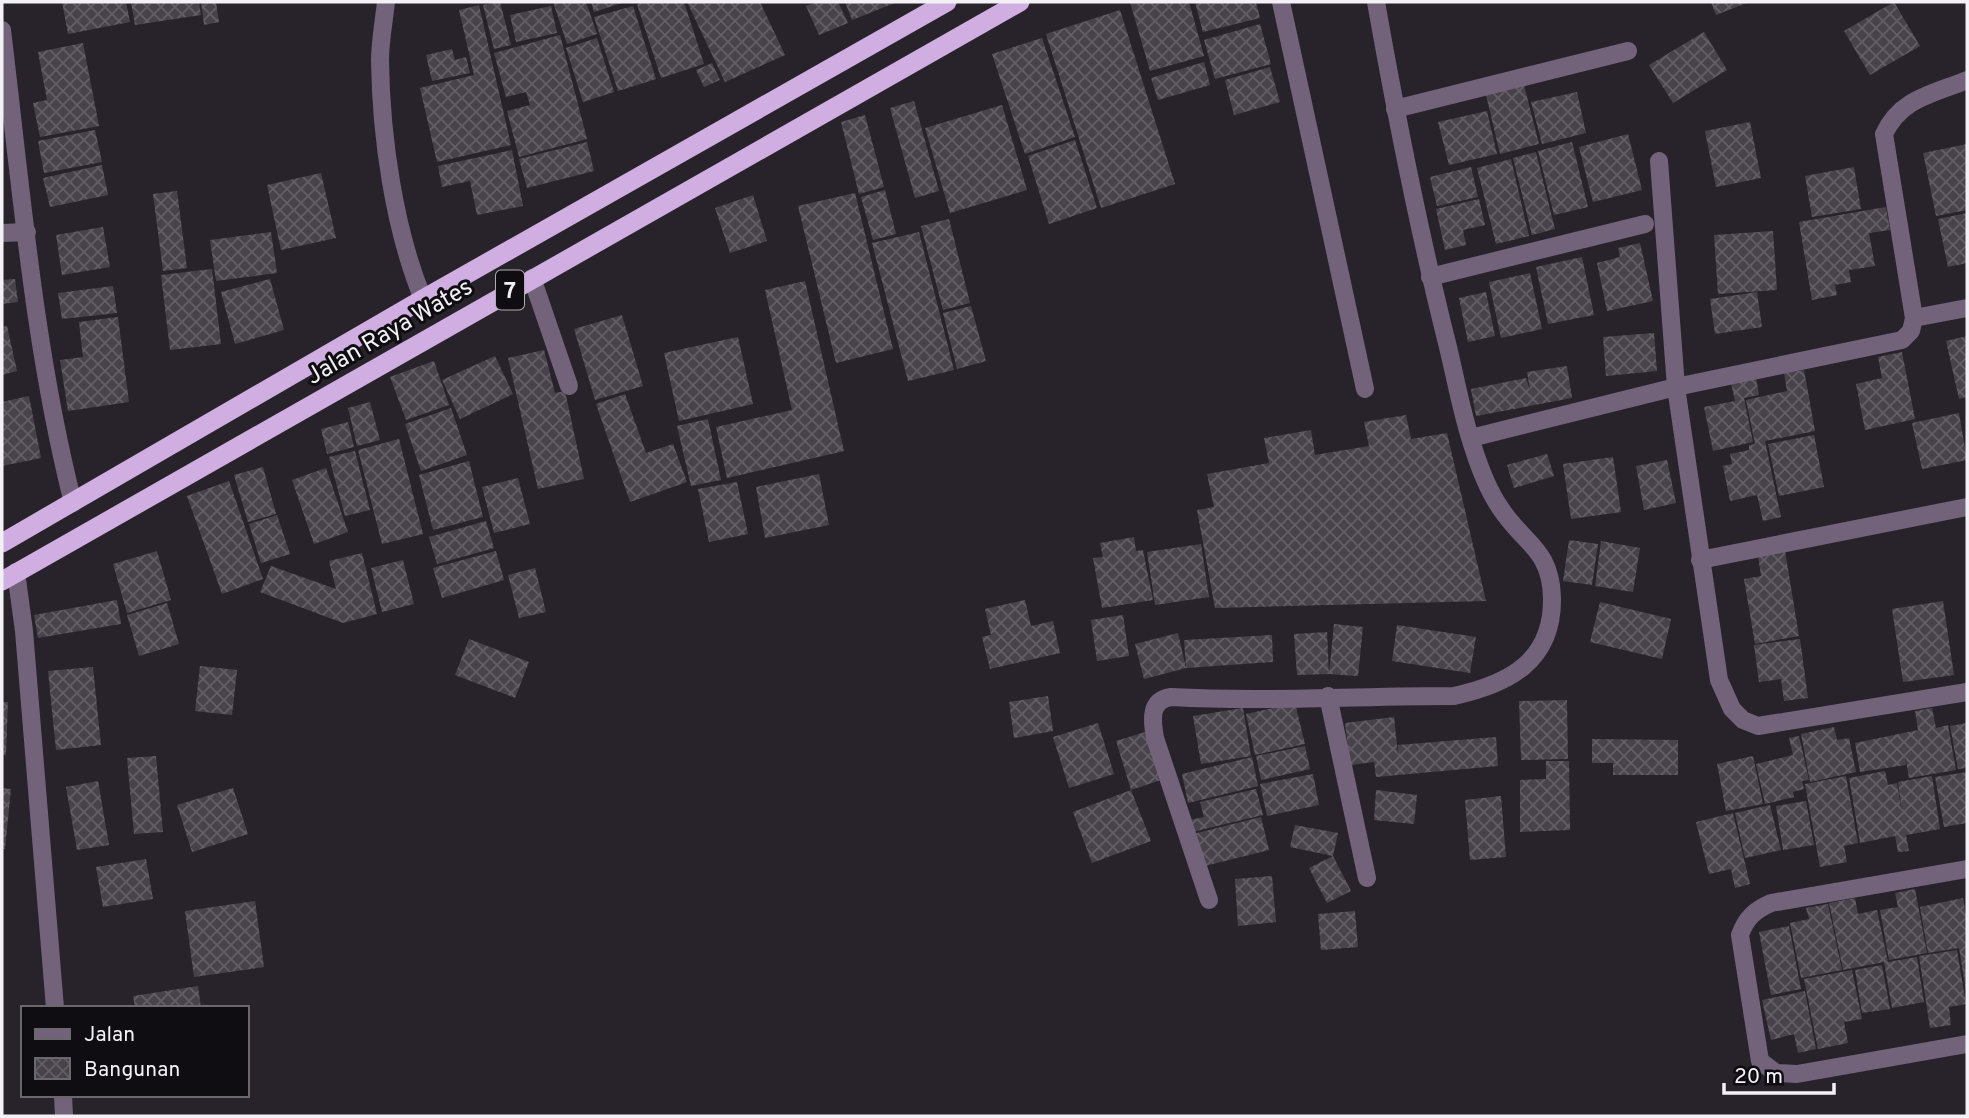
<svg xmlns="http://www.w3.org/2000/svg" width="1969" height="1118" viewBox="0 0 1969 1118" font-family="Overpass,sans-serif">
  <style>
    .building { fill: url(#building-cross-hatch) }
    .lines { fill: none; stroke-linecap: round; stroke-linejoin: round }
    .service { stroke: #72637a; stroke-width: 18 }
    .minor { stroke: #72637a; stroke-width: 18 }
    .trunk { stroke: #d0aee2; stroke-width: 19 }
    .labels { text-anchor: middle; stroke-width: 6; stroke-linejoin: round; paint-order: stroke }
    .shield { fill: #0f0d11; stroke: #afadb1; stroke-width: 2 }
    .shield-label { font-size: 23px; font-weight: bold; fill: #f4f1f6 }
    .street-label { font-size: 24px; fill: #f4f1f6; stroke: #0f0d11 }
  </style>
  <defs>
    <pattern id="building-cross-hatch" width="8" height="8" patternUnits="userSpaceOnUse" patternTransform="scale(1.75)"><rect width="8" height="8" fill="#48424b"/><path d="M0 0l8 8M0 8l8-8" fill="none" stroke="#635e66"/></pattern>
  </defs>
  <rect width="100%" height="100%" fill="#28232b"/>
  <!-- building -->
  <g class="building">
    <path d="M62 2H126L130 22 68 34Z"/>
    <path d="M131 2H199L201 15 135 25Z"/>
    <path d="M201 2H216L219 22 204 25Z"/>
    <path d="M500 2 511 45 494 49 483 5Z"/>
    <path d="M553 2H586L597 34 567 44Z"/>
    <path d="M591 2H625L594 12Z"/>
    <path d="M644 2H684L704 64 661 78 637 4Z"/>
    <path d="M687 2H760L785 55 725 82Z"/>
    <path d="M817 2H838L848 23 819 35 806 6Z"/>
    <path d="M845 2H897L852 20Z"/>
    <path d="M1130 2H1189L1204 56 1150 71Z"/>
    <path d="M1195 2H1256L1260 18 1203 32Z"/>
    <path d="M1711 2H1749L1716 15Z"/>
    <path d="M1894 2 1920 46 1870 75 1844 31Z"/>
    <path d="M479 5 511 145 437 162 420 88 474 75 459 10Z"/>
    <path d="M551 6 557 33 516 42 510 15Z"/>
    <path d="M633 6 656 79 618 91 594 17Z"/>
    <path d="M1120 10 1175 184 1101 208 1046 34Z"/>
    <path d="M1260 24 1271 64 1215 79 1204 40Z"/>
    <path d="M1704 32 1727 70 1673 103 1649 65Z"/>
    <path d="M560 35 587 139 519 157 507 111 530 105 526 92 506 97 494 53Z"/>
    <path d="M597 38 614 92 583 102 566 48Z"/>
    <path d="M1042 38 1075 137 1025 154 992 54Z"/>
    <path d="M83 43 99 126 40 137 33 103 47 100 38 52Z"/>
    <path d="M452 49 455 60 466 57 470 73 432 81 426 55Z"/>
    <path d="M1204 62 1210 85 1158 100 1151 78Z"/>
    <path d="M712 63 720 80 704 87 696 70Z"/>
    <path d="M1270 67 1280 102 1234 115 1225 80Z"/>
    <path d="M1524 85 1539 144 1500 154 1486 95Z"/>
    <path d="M1577 92 1586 133 1542 144 1531 102Z"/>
    <path d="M914 101 939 191 915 198 890 108Z"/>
    <path d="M1002 105 1027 190 950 213 925 128Z"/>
    <path d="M1487 111 1497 154 1449 165 1438 122Z"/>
    <path d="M865 115 884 187 859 194 841 122Z"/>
    <path d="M1750 122 1761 178 1716 187 1705 131Z"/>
    <path d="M95 130 102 162 44 173 38 141Z"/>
    <path d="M1628 134 1642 190 1593 202 1579 147Z"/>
    <path d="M1075 140 1097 208 1049 224 1028 156Z"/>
    <path d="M587 142 594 171 527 188 519 159Z"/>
    <path d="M1572 142 1588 207 1554 215 1538 151Z"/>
    <path d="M1967 144V210L1936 216 1923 153Z"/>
    <path d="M512 150 523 206 477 215 470 181 442 187 438 166Z"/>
    <path d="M1536 152 1555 229 1532 235 1513 158Z"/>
    <path d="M1511 159 1529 236 1496 244 1477 168Z"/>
    <path d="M102 165 108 195 50 207 43 178Z"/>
    <path d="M1471 167 1478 197 1437 206 1430 177Z"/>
    <path d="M1854 167 1861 209 1812 217 1805 176Z"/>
    <path d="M321 173 336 238 281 250 267 185Z"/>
    <path d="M885 190 896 234 873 240 861 197Z"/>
    <path d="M177 191 187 268 163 271 153 194Z"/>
    <path d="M855 193 893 349 836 363 798 206Z"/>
    <path d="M753 195 767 241 730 253 715 208Z"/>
    <path d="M1479 199 1485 225 1463 230 1466 245 1445 250 1436 209Z"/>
    <path d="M1886 207 1890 230 1869 233 1875 266 1849 270 1851 282 1835 285 1837 295 1812 300 1799 222Z"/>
    <path d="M1967 213V263L1948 267 1938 219Z"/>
    <path d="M949 219 970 303 943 310 921 226Z"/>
    <path d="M103 227 110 267 62 275 56 235Z"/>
    <path d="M1773 231 1777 290 1718 294 1714 235Z"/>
    <path d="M271 232 277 273 216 281 210 240Z"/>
    <path d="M919 232 954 370 908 381 872 243Z"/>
    <path d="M1640 243 1653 301 1607 311 1597 263 1620 257 1618 248Z"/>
    <path d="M1582 257 1594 315 1548 324 1536 267Z"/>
    <path d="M212 269 221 344 170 350 161 275Z"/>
    <path d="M1530 273 1542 329 1501 338 1489 282Z"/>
    <path d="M15 279 18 302 2 304V280Z"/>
    <path d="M270 279 284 330 235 344 221 292Z"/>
    <path d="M805 281 844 451 727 478 716 427 792 410 765 290Z"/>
    <path d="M113 286 117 313 62 319 58 293Z"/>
    <path d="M1486 292 1495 336 1468 342 1459 298Z"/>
    <path d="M1757 292 1762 327 1715 334 1710 299Z"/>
    <path d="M971 306 986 361 957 369 943 313Z"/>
    <path d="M622 315 643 386 595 400 574 329Z"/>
    <path d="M118 317 129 402 68 411 60 360 83 357 79 322Z"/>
    <path d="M7 326 17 371 2 375V327Z"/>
    <path d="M1654 333 1657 371 1606 376 1603 337Z"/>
    <path d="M1967 336V397L1959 399 1946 341Z"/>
    <path d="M738 337 753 404 679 421 664 353Z"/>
    <path d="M544 350 555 393 565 391 584 479 538 489 508 358Z"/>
    <path d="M1902 352 1915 419 1865 430 1856 384 1882 378 1878 357Z"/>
    <path d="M495 356 513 394 460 419 442 380Z"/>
    <path d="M434 361 449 405 406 420 390 377Z"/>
    <path d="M1567 366 1572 398 1476 416 1471 389 1526 378 1530 390 1527 372Z"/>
    <path d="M1804 370 1815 431 1765 441 1781 517 1763 521 1757 495 1730 501 1723 466 1732 464 1730 454 1749 450V445L1755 444 1746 400 1787 391 1784 373Z"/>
    <path d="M1756 377 1759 395 1744 398 1753 442 1713 451 1704 407 1735 401 1731 383Z"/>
    <path d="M625 394 646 453 673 444 687 482 630 502 596 404Z"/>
    <path d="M29 396 41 458 2 466V402Z"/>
    <path d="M370 402 380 440 357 446 348 408Z"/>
    <path d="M451 408 467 455 421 471 405 424Z"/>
    <path d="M1959 413 1967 460 1922 469 1912 423Z"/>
    <path d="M1406 415 1411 439 1447 433 1486 601 1215 608 1197 510 1214 507 1207 474 1269 463 1264 438 1311 430 1315 455 1369 446 1364 422Z"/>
    <path d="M708 419 721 480 691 486 677 426Z"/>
    <path d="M348 422 354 447 327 454 321 429Z"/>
    <path d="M1814 435 1824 487 1779 496 1768 444Z"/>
    <path d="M399 439 423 534 382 544 358 450Z"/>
    <path d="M355 451 370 510 345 516 329 457Z"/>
    <path d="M1547 454 1554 476 1514 488 1507 465Z"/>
    <path d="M1613 457 1621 512 1571 519 1563 464Z"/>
    <path d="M1667 460 1676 503 1644 510 1636 466Z"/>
    <path d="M469 461 483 517 433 530 419 475Z"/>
    <path d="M263 467 276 514 248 522 234 475Z"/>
    <path d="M326 468 348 532 314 544 292 480Z"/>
    <path d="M819 474 829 525 765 538 756 487Z"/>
    <path d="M518 478 530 524 494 533 482 487Z"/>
    <path d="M229 481 263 579 222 594 187 496Z"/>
    <path d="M737 482 748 534 709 542 698 489Z"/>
    <path d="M277 515 290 554 261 563 249 524Z"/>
    <path d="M486 521 494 548 437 564 429 537Z"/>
    <path d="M1134 537 1136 551 1143 550 1153 600 1102 608 1093 558 1103 557 1100 543Z"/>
    <path d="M1569 540 1598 544 1592 585 1563 581Z"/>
    <path d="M1601 541 1640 548 1633 592 1595 586Z"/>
    <path d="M1201 544 1209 597 1155 605 1147 552Z"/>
    <path d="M157 551 171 600 127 613 113 564Z"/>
    <path d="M496 551 504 580 442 598 433 568Z"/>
    <path d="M1785 551 1799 636 1755 644 1744 579 1761 576 1758 556Z"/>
    <path d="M362 553 377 614 343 623 260 592 271 566 336 589 329 561Z"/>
    <path d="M403 560 414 604 382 612 371 568Z"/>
    <path d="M535 568 546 612 519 618 508 575Z"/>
    <path d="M117 600 121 624 38 638 34 615Z"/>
    <path d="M1025 600 1031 626 1053 621 1060 653 990 669 982 637 991 635 985 609Z"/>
    <path d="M1943 601 1954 675 1903 682 1892 609Z"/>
    <path d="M1600 602 1671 619 1662 659 1590 642Z"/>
    <path d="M167 603 179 644 139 656 127 615Z"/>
    <path d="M1123 615 1129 656 1097 661 1091 620Z"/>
    <path d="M1334 624 1363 627 1358 676 1329 674Z"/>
    <path d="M1397 625 1476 637 1470 673 1392 661Z"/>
    <path d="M1327 632 1329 674 1297 675 1294 634Z"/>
    <path d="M1178 633 1186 668 1144 679 1135 644Z"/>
    <path d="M1272 635 1273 662 1186 668 1184 640Z"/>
    <path d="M469 639 529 662 515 698 455 675Z"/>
    <path d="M1800 639 1808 698 1784 701 1781 679 1759 682 1754 645Z"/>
    <path d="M200 666 237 670 232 715 195 711Z"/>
    <path d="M93 667 101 745 56 750 48 671Z"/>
    <path d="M1048 696 1053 731 1014 738 1009 702Z"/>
    <path d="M1567 700 1568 759 1521 760 1519 701Z"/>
    <path d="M2 702H8L6 755H2Z"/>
    <path d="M1295 703 1305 744 1255 755 1246 714Z"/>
    <path d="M1243 708 1251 756 1201 764 1193 716Z"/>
    <path d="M1932 708 1936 728 1948 725 1956 770 1909 778 1905 755 1906 765 1860 772 1855 743 1918 730 1915 711Z"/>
    <path d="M1394 717 1398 755V745L1496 737 1498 766 1376 777 1374 762 1350 765 1345 723Z"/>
    <path d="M1098 723 1114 774 1069 788 1053 737Z"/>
    <path d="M1967 723V768L1958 769 1950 726Z"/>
    <path d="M1834 727 1837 740 1849 738 1856 772 1810 782 1801 734Z"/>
    <path d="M1145 732 1161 780 1131 790 1116 741Z"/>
    <path d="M1799 736 1809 780 1802 781 1804 789 1793 792 1794 797 1765 804 1756 764 1793 755 1789 738Z"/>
    <path d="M1592 739 1678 740V775H1613V763H1592Z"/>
    <path d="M1305 746 1310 769 1261 780 1256 756Z"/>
    <path d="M156 756 163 832 134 834 127 758Z"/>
    <path d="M1753 756 1763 804 1726 811 1717 764Z"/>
    <path d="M1252 757 1258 786 1188 803 1182 774Z"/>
    <path d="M1546 761H1569L1570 830 1520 832V780L1546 779Z"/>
    <path d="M1885 771 1888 785 1897 783 1902 813 1898 782 1932 776 1940 829 1906 835 1909 851 1898 852 1895 836 1860 843 1849 778Z"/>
    <path d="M1967 772V823L1944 827 1935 777Z"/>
    <path d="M1313 774 1319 805 1267 816 1260 784Z"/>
    <path d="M1846 776 1858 843 1844 846 1847 862 1820 867 1805 784Z"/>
    <path d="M98 781 109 845 77 850 66 787Z"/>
    <path d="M2 788 11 789 5 849H2Z"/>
    <path d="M233 788 248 834 192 852 177 805Z"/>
    <path d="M1256 789 1263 815 1188 833 1185 821 1204 817 1200 802Z"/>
    <path d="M1131 790 1151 841 1092 863 1073 812Z"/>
    <path d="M1376 790 1417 795 1414 824 1374 820Z"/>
    <path d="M1501 796 1506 857 1470 860 1465 800Z"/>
    <path d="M1806 801 1814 845 1783 850 1776 806Z"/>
    <path d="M1770 805 1781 850 1745 858 1735 813Z"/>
    <path d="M1733 813 1750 884 1735 888 1731 869 1709 874 1696 822Z"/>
    <path d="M1261 817 1269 850 1201 867 1193 834Z"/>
    <path d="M1295 825 1338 833 1333 856 1290 847Z"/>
    <path d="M1333 856 1351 891 1327 903 1309 868Z"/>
    <path d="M146 859 153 899 103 907 96 867Z"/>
    <path d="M1272 876 1276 922 1238 926 1235 879Z"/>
    <path d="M1915 889 1927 953 1889 960 1880 910 1898 907 1895 893Z"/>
    <path d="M1855 898 1858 914 1877 910 1888 962 1917 957 1924 1002 1892 1008 1884 962 1843 970 1829 903Z"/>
    <path d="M1963 898 1967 920 1966 991 1959 948 1928 953 1920 907Z"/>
    <path d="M255 901 264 967 194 977 185 911Z"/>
    <path d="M1828 904 1842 970 1801 978 1790 923 1809 919 1806 908Z"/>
    <path d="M1355 911 1358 947 1321 950 1318 914Z"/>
    <path d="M1789 926 1801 989 1771 995 1759 932Z"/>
    <path d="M1957 950 1966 1004 1949 1007 1951 1025 1930 1028 1919 956Z"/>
    <path d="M1882 965 1890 1009 1862 1013 1855 970Z"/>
    <path d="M1852 970 1862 1019 1844 1022 1848 1043 1818 1049 1804 979Z"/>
    <path d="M198 986 201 1008H135L133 996Z"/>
    <path d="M1805 991 1816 1049 1798 1053 1794 1034 1771 1040 1762 1000Z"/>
  </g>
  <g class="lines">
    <!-- service -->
    <g class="service">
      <path d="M1281 2 1365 389"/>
      <path d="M2 233 27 232"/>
      <path d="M532 278 569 386"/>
    </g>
    <!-- minor -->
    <g class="minor">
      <path d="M386 2C384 21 380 41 380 61 381 136 394 229 423 299"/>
      <path d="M2 30C21 187 34 349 73 503"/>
      <path d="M1395 109 1628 51"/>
      <path d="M1659 161 1676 387 1719 680 1732 709 1743 720 1758 726 1967 692"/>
      <path d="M1430 277 1645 224"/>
      <path d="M1914 318 1967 308"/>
      <path d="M1471 438 1676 387 1902 340 1911 331 1914 318 1884 134C1901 98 1933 94 1967 80"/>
      <path d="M1700 560 1967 507"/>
      <path d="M16 572 24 631 55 1008"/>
      <path d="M1328 696 1367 878"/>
      <path d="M1967 869 1771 903C1755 910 1746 918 1740 935L1760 1061 1776 1073 1797 1074 1967 1044"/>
      <path d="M1209 900 1155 738C1152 721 1149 700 1171 697 1265 702 1360 696 1454 696 1509 684 1553 661 1552 598 1551 549 1524 544 1501 509 1489 492 1479 466 1473 447 1461 412 1455 374 1446 339 1418 227 1396 115 1376 2"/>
      <path d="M63 1095 64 1116"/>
    </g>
    <!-- trunk -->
    <g class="trunk">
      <path d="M2 543 423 299 947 2"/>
      <path d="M2 581 1020 2"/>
    </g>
  </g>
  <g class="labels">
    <!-- shield labels -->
    <rect class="shield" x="496" y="270.5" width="28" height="39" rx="5"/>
    <g class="shield-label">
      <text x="510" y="298">7</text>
    </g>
    <!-- street labels -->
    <g class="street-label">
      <text transform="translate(389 331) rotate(-30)" y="8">Jalan Raya Wates</text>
    </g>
  </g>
  <!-- border -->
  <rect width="1969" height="1118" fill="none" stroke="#f4f1f6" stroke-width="7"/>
  <!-- legend -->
  <rect x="21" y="1006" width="228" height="91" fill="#0f0d11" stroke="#6b686d" stroke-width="2"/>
  <rect x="35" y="1029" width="35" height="10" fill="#72637a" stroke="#6b686d" stroke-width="2"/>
  <text x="84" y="1041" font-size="21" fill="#f4f1f6">Jalan</text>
  <rect x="35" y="1058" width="35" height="21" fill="url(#building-cross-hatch)" stroke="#6b686d" stroke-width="2"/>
  <text x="84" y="1076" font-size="21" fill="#f4f1f6">Bangunan</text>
  <!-- scale -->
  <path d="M1724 1083v10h110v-10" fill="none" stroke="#f4f1f6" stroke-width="3.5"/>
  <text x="1734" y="1083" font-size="21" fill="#f4f1f6" stroke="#0f0d11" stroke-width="5" paint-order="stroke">20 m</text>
</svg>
